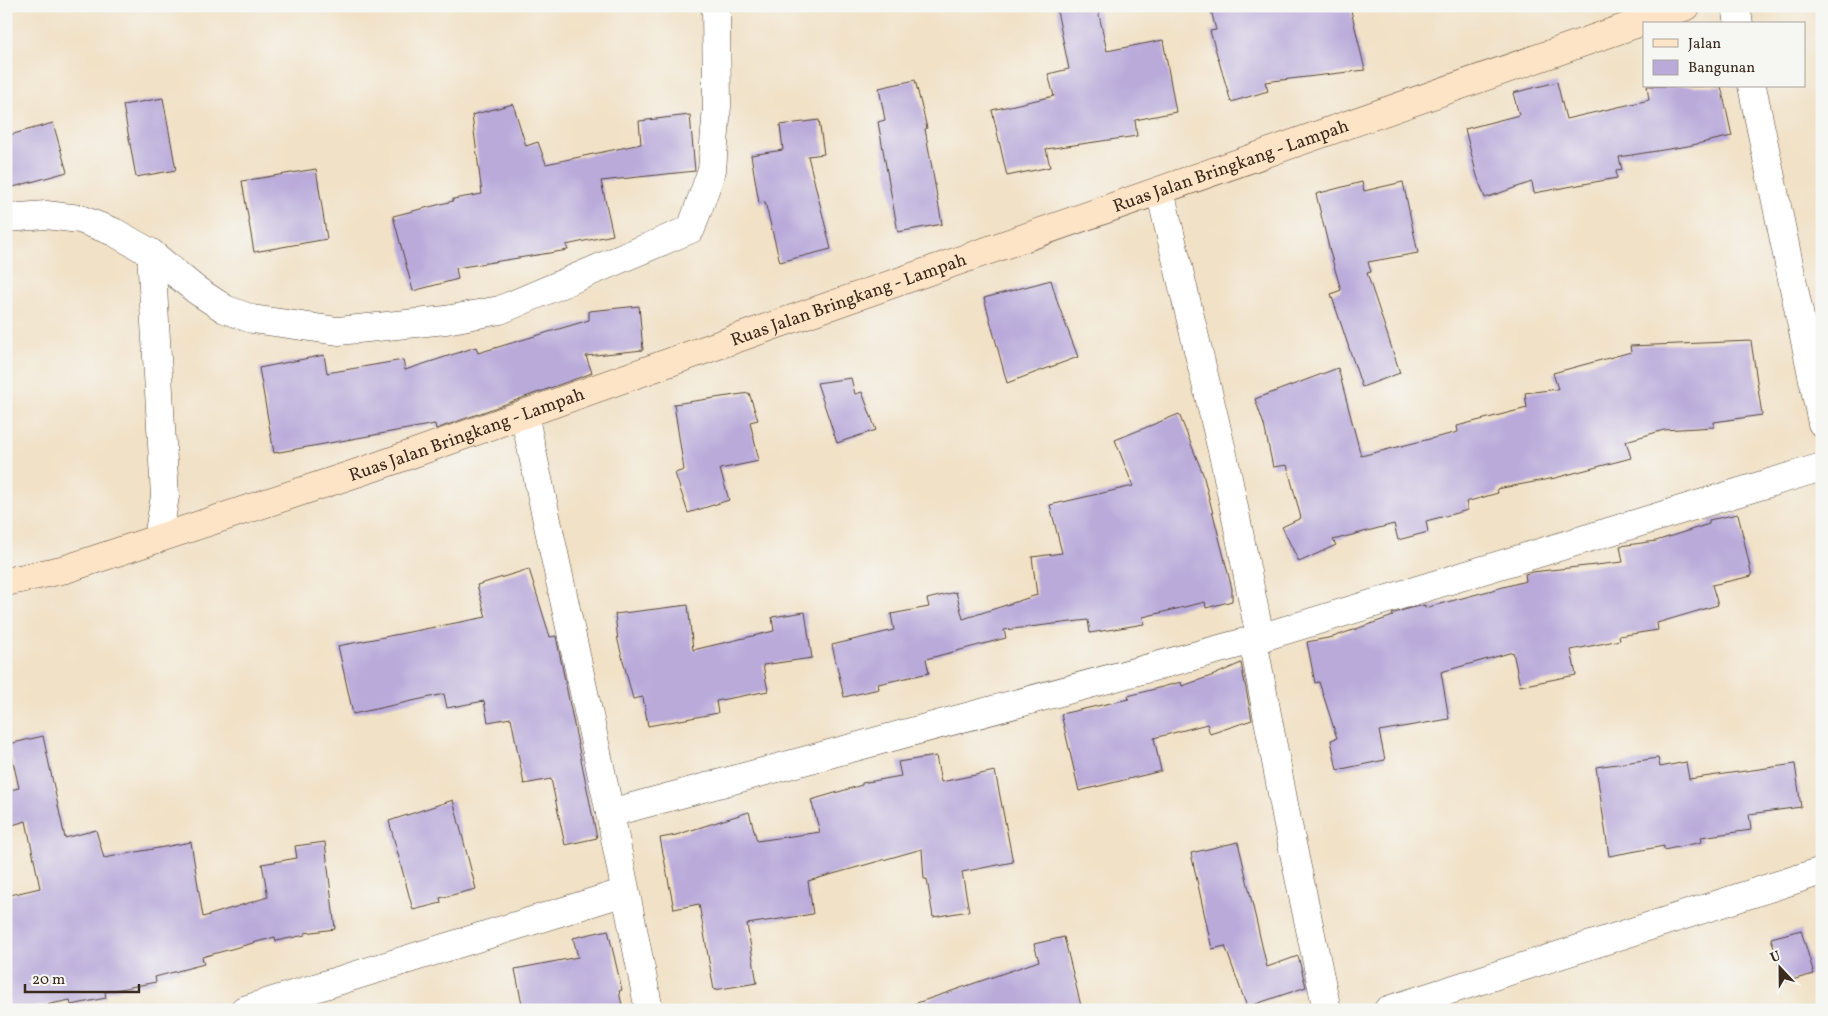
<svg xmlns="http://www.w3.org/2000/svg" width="1828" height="1016" viewBox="0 0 1828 1016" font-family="Vollkorn,serif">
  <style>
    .building { fill: #b9aada }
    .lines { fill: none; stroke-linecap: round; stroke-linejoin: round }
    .minor-casing { stroke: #564537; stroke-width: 29 }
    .secondary-casing { stroke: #564537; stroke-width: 29 }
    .minor { stroke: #fff; stroke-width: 28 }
    .secondary { stroke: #fee4c6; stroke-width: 28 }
    .labels { text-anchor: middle; stroke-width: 4; stroke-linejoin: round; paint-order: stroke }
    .street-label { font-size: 18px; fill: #3b2a1e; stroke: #f6f6f2 }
  </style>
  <rect width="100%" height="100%" fill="#f6f6f2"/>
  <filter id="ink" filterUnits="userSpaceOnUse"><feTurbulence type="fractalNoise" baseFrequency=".02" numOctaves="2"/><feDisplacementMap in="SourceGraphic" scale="10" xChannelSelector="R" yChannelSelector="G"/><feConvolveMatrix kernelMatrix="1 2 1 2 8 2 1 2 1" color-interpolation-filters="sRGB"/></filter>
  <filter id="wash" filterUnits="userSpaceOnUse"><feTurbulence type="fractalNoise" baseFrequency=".0096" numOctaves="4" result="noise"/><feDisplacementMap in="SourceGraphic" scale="20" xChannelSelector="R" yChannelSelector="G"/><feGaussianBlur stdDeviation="1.12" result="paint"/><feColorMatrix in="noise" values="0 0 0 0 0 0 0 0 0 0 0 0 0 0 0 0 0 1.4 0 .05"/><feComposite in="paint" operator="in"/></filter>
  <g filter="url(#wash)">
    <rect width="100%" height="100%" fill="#f1e1c6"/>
    <g id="blocks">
      <!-- building -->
      <g class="building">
        <path d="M1056 6H1097L1107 51 1163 40 1176 112 1135 120 1137 136 1046 149 1050 167 1007 176 992 110 1054 96 1048 74 1069 69Z"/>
        <path d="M1210 6H1350L1365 70 1265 82 1268 91 1231 102 1210 31 1216 30Z"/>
        <path d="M915 80 927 128 925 129 942 224 898 232 878 122 885 120 879 88Z"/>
        <path d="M1557 82 1566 119 1649 100 1647 86H1721L1732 136 1688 146 1619 157 1622 170 1616 171 1617 178 1534 193 1532 182 1485 198 1477 176 1465 129 1519 115 1513 93Z"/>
        <path d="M163 98 176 170 136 177 123 105Z"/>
        <path d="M513 104 526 146 538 142 546 164 641 144 639 121 690 115 695 171 601 181 613 235 566 245 568 250 456 268 458 279 413 291 393 216 453 201V199L482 194 472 115Z"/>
        <path d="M819 120 824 154 808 156 831 249 780 262 765 202 759 203 751 155 783 150 780 125Z"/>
        <path d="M53 123 67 172 6 189V136Z"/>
        <path d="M316 169 327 239 254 252 242 181Z"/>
        <path d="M1362 182 1364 191 1403 182 1418 253 1368 262 1371 272 1367 273 1400 373 1362 387 1331 294 1341 290 1330 252 1316 194Z"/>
        <path d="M1051 280 1058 304 1078 357 1007 383 984 298Z"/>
        <path d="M639 306 643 350 586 356 592 373 436 429 435 424 274 453 259 368 324 355 327 373 403 360 405 370 476 347 478 353 589 320V311Z"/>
        <path d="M1751 341 1762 415 1714 422V427L1664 430 1626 441 1631 458 1555 478 1497 489 1498 493 1466 502 1468 510 1426 521 1428 532 1398 540 1394 524 1333 540 1336 545 1299 562 1282 527 1301 518 1287 465 1273 467 1264 425 1255 399 1338 368 1361 456 1458 432 1457 426 1527 408 1525 393 1558 389 1553 373 1631 352 1630 346Z"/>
        <path d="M851 378 855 394 862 392 876 430 837 443 817 383Z"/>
        <path d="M749 393 758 420 750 422 759 461 720 469 729 500 688 513 675 473 684 470 674 404Z"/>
        <path d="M1179 414 1203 474 1232 589V601L1206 608 1205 602 1143 617 1144 624 1090 633 1088 620 1004 630 1006 638 926 659 929 673 878 684 879 689 844 697 832 645 894 630 891 614 929 607 927 599 956 592 963 619 1037 595 1032 557 1062 553 1050 505 1133 486 1115 440Z"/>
        <path d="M1738 514 1752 576 1712 585 1718 605 1657 623 1658 630 1619 636 1620 640 1571 650 1576 675 1520 686 1513 652 1441 672 1449 719 1379 731 1385 760 1337 770 1331 740 1337 738 1319 682 1315 683 1307 642 1333 637 1393 616 1392 614 1410 608 1425 605V608L1526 581 1525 574 1532 572 1623 562 1620 546 1656 541 1709 524V520Z"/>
        <path d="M529 569 550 637 556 636 597 838 565 845 551 779 524 784 511 718 488 722 484 701 447 708 444 694 353 714 338 646 486 617 477 585Z"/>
        <path d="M688 605 693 650 774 631 772 617 805 612 812 658 763 665 768 691 716 701 718 713 648 726 643 697 633 699 618 641 615 614Z"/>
        <path d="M1241 663 1252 720 1210 734 1207 724 1154 738 1161 771 1079 791 1061 714 1129 699 1128 696 1181 682 1182 686 1214 675Z"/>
        <path d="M43 736 65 838 96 830 104 858 191 842 203 917 268 897 262 864 297 858 295 846 325 842 335 929 305 933V935L276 941 275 937 202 957 204 964 155 977 156 982 105 992 106 998 71 1005 70 1000 22 1010H10L6 989V896L40 888 26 821 6 827V791L19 788 9 744Z"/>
        <path d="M936 756 941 782 995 771 1013 862 962 872 969 911 933 917 927 879H924L922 849 808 881 813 914 747 924 757 983 714 990 699 904 674 909 660 838 676 835 749 812 757 841 820 832 811 800 862 785V783L901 776 898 762Z"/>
        <path d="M1658 758 1660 767 1686 762 1689 779 1795 764 1801 807 1749 814 1751 830 1701 837 1702 842 1664 850V846L1609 856 1596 767Z"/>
        <path d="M453 800 476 889 440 898 441 903 413 910 389 821Z"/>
        <path d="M1238 842 1267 967 1298 956 1306 987 1247 1007 1225 946 1212 949 1191 853Z"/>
        <path d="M608 930 622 990 619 991 623 1010H523L515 969 578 957 573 938Z"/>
        <path d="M1801 930 1814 974 1784 982 1771 938Z"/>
        <path d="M1064 937 1082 1010H912L911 1005 1039 961 1034 944Z"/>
      </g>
    </g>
  </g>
  <g filter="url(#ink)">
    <use href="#blocks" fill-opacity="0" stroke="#564537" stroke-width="1"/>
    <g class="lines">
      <defs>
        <g id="minor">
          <path d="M1736 6 1739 24"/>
          <path d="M1752 86 1822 423"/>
          <path d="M1160 191 1225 463 1260 637"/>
          <path d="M6 218 46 215 80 219 114 232 151 253 196 290 225 309 252 319 338 331 446 320 500 310 691 229 712 170 717 106 716 6"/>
          <path d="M151 253 165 496 158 538"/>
          <path d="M524 414 610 813 649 1010"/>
          <path d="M1253 640 1287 820 1327 1010"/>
          <path d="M610 813 1253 640 1822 467"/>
          <path d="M244 1010 625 892"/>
          <path d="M1388 1010 1822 871"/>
        </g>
        <g id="secondary">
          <path id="s1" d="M6 582 66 569 372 468 752 333 1687 6"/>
        </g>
      </defs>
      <!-- minor casing -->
      <use href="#minor" class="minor-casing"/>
      <!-- secondary casing -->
      <use href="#secondary" class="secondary-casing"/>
      <!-- minor -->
      <use href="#minor" class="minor"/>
      <!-- secondary -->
      <use href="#secondary" class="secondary"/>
    </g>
  </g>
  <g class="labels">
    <!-- street labels -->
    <g class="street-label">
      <text dy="6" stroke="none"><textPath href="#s1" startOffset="1294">Ruas Jalan Bringkang - Lampah</textPath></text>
      <text dy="6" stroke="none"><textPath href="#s1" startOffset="889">Ruas Jalan Bringkang - Lampah</textPath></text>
      <text dy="6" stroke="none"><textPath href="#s1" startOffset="484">Ruas Jalan Bringkang - Lampah</textPath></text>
    </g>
  </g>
  <!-- margin -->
  <rect width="1828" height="1016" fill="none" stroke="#f6f6f2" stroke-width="25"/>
  <!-- legend -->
  <rect x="1643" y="22" width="162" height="65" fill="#f6f6f2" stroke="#aba49d"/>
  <rect x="1653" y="39" width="25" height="8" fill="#fee4c6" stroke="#aba49d"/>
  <text x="1688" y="48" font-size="15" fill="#3b2a1e">Jalan</text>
  <rect x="1653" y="60" width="25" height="15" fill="#b9aada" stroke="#aba49d"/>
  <text x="1688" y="72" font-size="15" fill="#3b2a1e">Bangunan</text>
  <!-- north arrow -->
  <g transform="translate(1780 968) rotate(338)" stroke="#f6f6f2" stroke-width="4" paint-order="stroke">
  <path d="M0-4L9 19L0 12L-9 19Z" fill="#3b2a1e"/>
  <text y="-8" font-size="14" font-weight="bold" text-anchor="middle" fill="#3b2a1e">U</text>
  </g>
  <!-- scale -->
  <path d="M25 984v8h114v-8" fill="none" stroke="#3b2a1e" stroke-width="2.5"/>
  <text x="32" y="984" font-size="15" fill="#3b2a1e" stroke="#f6f6f2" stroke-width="4" paint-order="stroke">20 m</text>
</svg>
